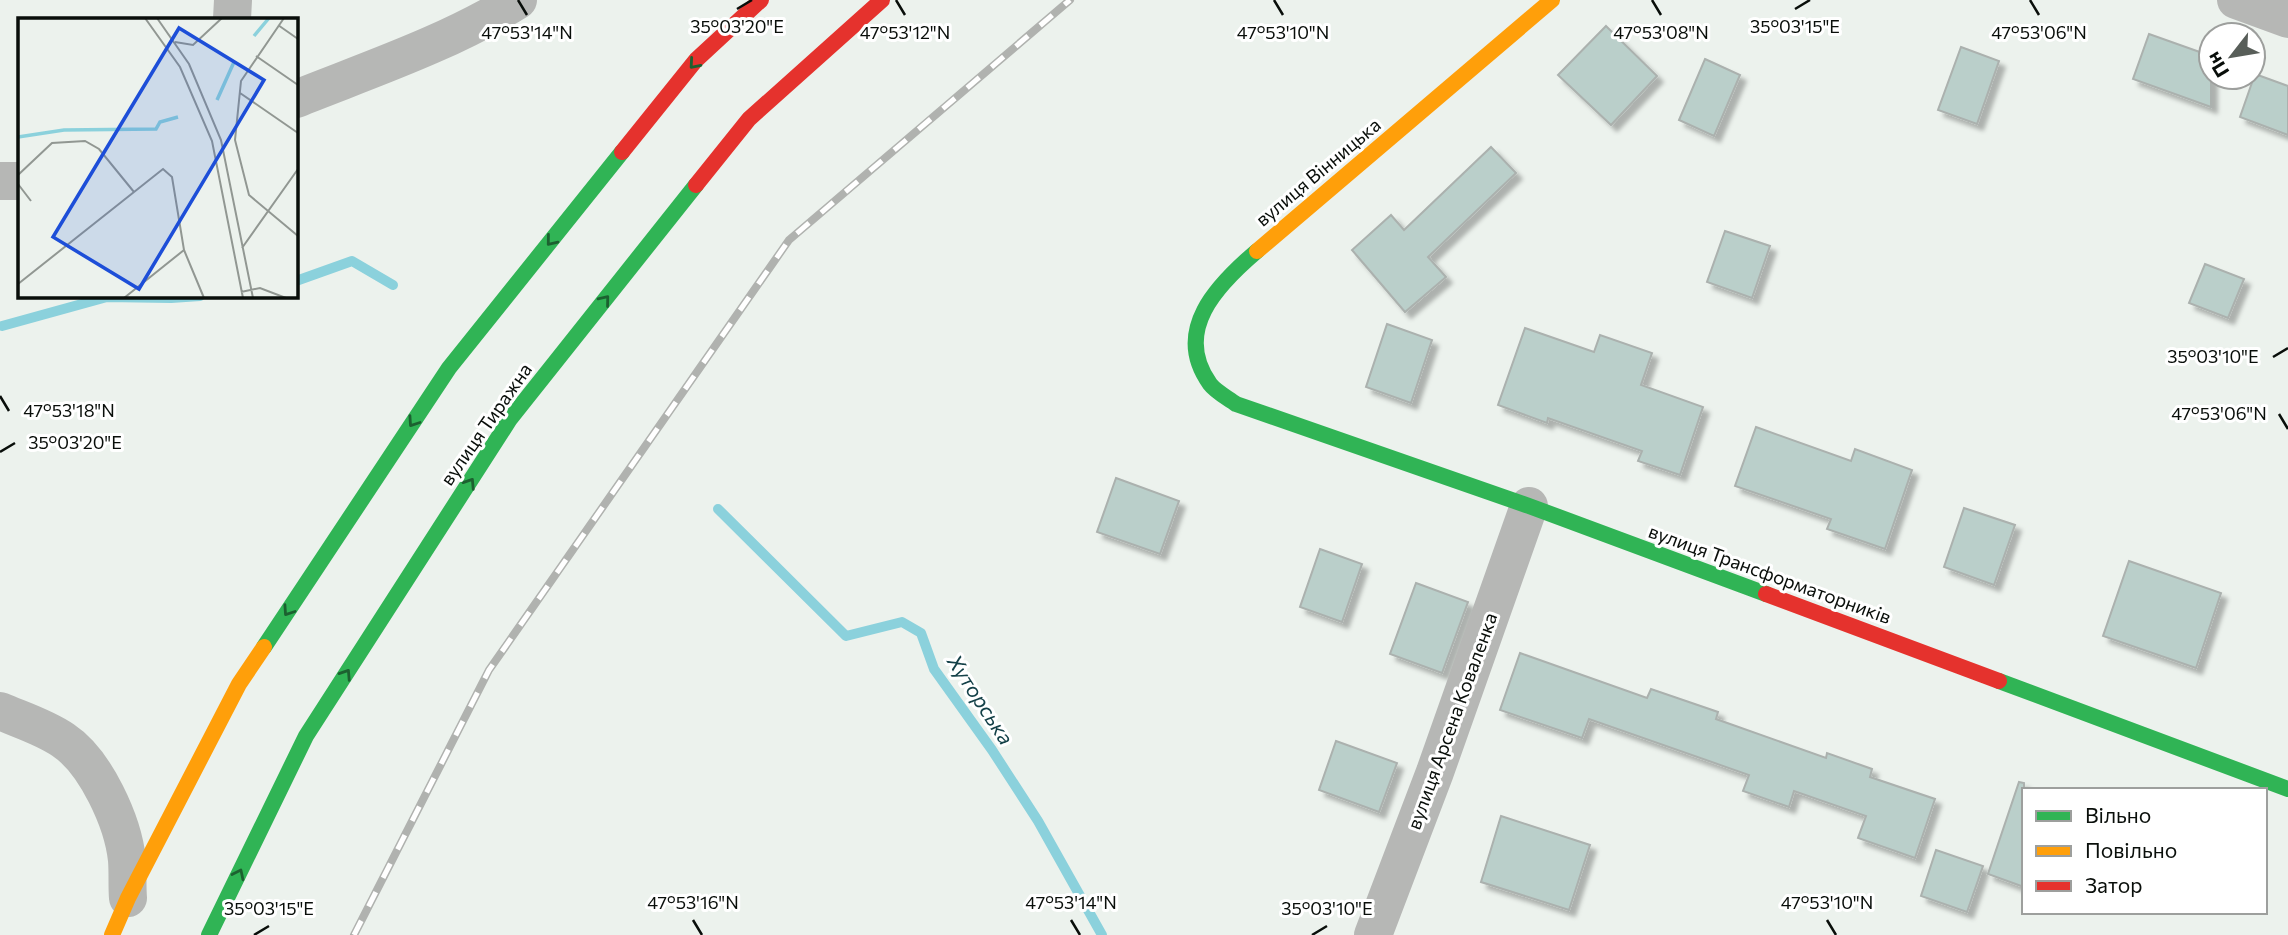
<svg xmlns="http://www.w3.org/2000/svg" width="2288" height="935" viewBox="0 0 2288 935" font-family="Commissioner,sans-serif">
  <style>
    .lines { fill: none; stroke-linecap: round; stroke-linejoin: round }
    .stream { stroke: #8bd1dc; stroke-width: 10 }
    .building { fill: #bacfca; stroke: #abb1ae; stroke-width: 2; filter: url(#shadow) }
    .street { stroke: #b6b7b5; stroke-width: 38 }
    .fast { stroke: #30b455; stroke-width: 16 }
    .slow { stroke: #ff9f0a; stroke-width: 16 }
    .jam { stroke: #e5322d; stroke-width: 16 }
    .rail-casing { stroke: #b0b2af; stroke-width: 8 }
    .rail { stroke: #fff; stroke-width: 5; stroke-dasharray: 16; stroke-linecap: butt }
    .oneway { stroke: #1c6130 }
    .ticks { fill: none; stroke: #090e0a; stroke-width: 2.5 }
    .labels { text-anchor: middle; stroke-width: 6; stroke-linejoin: round; paint-order: stroke }
    .street-label { font-size: 19px; fill: #090e0a; stroke: #fff }
    .water-label { font-size: 21px; font-style: italic; fill: #144148; stroke: #fff }
    .inset-river { fill: none; stroke: #8bd1dc; stroke-width: 3.5 }
    .inset-road { fill: none; stroke: #919792; stroke-width: 2 }
    .view { fill: #1d4ed8; fill-opacity: 0.15; stroke: #1d4ed8; stroke-width: 3.5 }
    .inset-edge { fill: none; stroke: #090e0a; stroke-width: 3.5 }
    .ticks-label { font-size: 18px; text-anchor: middle; fill: #090e0a; stroke: #fff; stroke-width: 6; stroke-linejoin: round; paint-order: stroke }
  </style>
  <defs>
    <filter id="shadow"><feDropShadow dx="6" dy="6" stdDeviation="2" flood-color="#0004"/></filter>
  </defs>
  <rect width="100%" height="100%" fill="#ecf2ed"/>
  <g class="lines">
    <!-- stream -->
    <g class="stream">
      <path d="M296 281 352 261 393 285"/>
      <path d="M2 326 107 297 171 298 200 296"/>
      <path d="M718 509 846 636 902 622 921 633 934 669 992 750 1038 821 1102 935"/>
    </g>
  </g>
  <!-- building -->
  <g class="building">
    <path d="M1606 26 1657 76 1611 125 1558 75Z"/>
    <path d="M2149 34 2211 56V107L2133 79Z"/>
    <path d="M1961 47 1999 61 1977 124 1938 110Z"/>
    <path d="M1705 59 1740 75 1714 136 1679 120Z"/>
    <path d="M2255 74 2288 86V135L2240 117Z"/>
    <path d="M1491 147 1516 173 1428 257 1446 277 1405 312 1352 250 1391 215 1404 230Z"/>
    <path d="M1725 231 1770 246 1752 298 1707 282Z"/>
    <path d="M2205 264 2244 279 2228 318 2189 303Z"/>
    <path d="M1387 324 1432 340 1411 403 1366 387Z"/>
    <path d="M1525 328 1594 352 1600 335 1652 353 1641 385 1703 407 1680 475 1638 461 1642 451 1548 418 1547 423 1498 405Z"/>
    <path d="M1756 427 1851 461 1855 449 1912 470 1885 549 1827 529 1831 519 1735 486Z"/>
    <path d="M1116 478 1179 501 1160 554 1097 532Z"/>
    <path d="M1964 508 2015 525 1994 585 1944 567Z"/>
    <path d="M1320 549 1362 564 1342 622 1300 607Z"/>
    <path d="M2129 561 2221 593 2196 668 2103 636Z"/>
    <path d="M1416 583 1468 602 1442 673 1390 654Z"/>
    <path d="M1520 653 1647 698 1651 689 1718 712 1716 719 1826 758 1827 753 1872 769 1870 777 1935 799 1915 858 1858 838 1866 816 1794 791 1789 807 1743 791 1749 775 1589 719 1582 738 1500 710Z"/>
    <path d="M1336 741 1397 763 1379 812 1319 790Z"/>
    <path d="M2019 782 2024 783V887L1988 874Z"/>
    <path d="M1501 816 1590 845 1569 910 1481 882Z"/>
    <path d="M1936 850 1983 866 1967 912 1921 896Z"/>
  </g>
  <g class="lines">
    <!-- street -->
    <g class="street">
      <path d="M2236 0 2288 19"/>
      <path d="M232 19 233 0"/>
      <path d="M296 99C371 69 449 43 518 0"/>
      <path d="M0 181H19"/>
      <path d="M0 711C21 720 44 727 63 740 96 762 123 822 127 860 128 873 127 886 128 898"/>
      <path d="M1373 935 1435 772 1529 506"/>
    </g>
    <!-- fast -->
    <g class="fast">
      <path d="M1257 251C1217 285 1172 331 1210 384 1216 392 1228 398 1236 404L1529 506 1766 594"/>
      <path d="M264 647 449 368 622 152"/>
      <path d="M1999 681 2288 789"/>
      <path d="M209 935 306 736 510 419 696 185"/>
    </g>
    <!-- slow -->
    <g class="slow">
      <path d="M1257 251 1552 0"/>
      <path d="M112 935 128 898 239 684 264 647"/>
    </g>
    <!-- jam -->
    <g class="jam">
      <path d="M622 152 696 60 761 0"/>
      <path d="M696 185 749 119 882 0"/>
      <path d="M1766 594 1999 681"/>
    </g>
    <defs>
      <path id="rail" d="M354 935 489 670 789 240 1070 0"/>
    </defs>
    <!-- rail casing -->
    <use href="#rail" class="rail-casing"/>
    <!-- rail -->
    <use href="#rail" class="rail"/>
  </g>
  <!-- one-way arrows -->
  <defs><path id="oneway-chevron" d="M-2-3.5L2.5 0L-2 3.5" fill="none" stroke-width="1.6" stroke-linecap="round" stroke-linejoin="round" transform="scale(1.75)"/></defs>
  <g class="oneway">
    <use href="#oneway-chevron" transform="translate(694 64) rotate(131)"/>
    <use href="#oneway-chevron" transform="translate(551 241) rotate(129)"/>
    <use href="#oneway-chevron" transform="translate(605 300) rotate(-51)"/>
    <use href="#oneway-chevron" transform="translate(413 422) rotate(124)"/>
    <use href="#oneway-chevron" transform="translate(470 483) rotate(-57)"/>
    <use href="#oneway-chevron" transform="translate(288 611) rotate(124)"/>
    <use href="#oneway-chevron" transform="translate(346 674) rotate(-57)"/>
    <use href="#oneway-chevron" transform="translate(239 874) rotate(-64)"/>
  </g>
  <!-- ticks -->
  <path class="ticks" d="M518 0 527 15M896 0 905 15M1274 0 1283 15M1652 0 1661 15M2030 0 2039 15M737 9 752 0M1795 9 1810 0M2273 357 2288 348M0 396 9 411M2279 414 2288 429M0 452 15 443M693 920 702 935M1071 920 1080 935M1827 920 1836 935M254 935 269 926M1312 935 1327 926"/>
  <g class="labels">
    <!-- street labels -->
    <g class="street-label">
      <text transform="translate(1318 172) rotate(-40)" y="7">вулиця Вінницька</text>
      <text transform="translate(486 424) rotate(-55)" y="7">вулиця Тиражна</text>
      <text transform="translate(1770 574) rotate(20)" y="7">вулиця Трансформаторників</text>
      <text transform="translate(1452 721) rotate(-70)" y="7">вулиця Арсена Коваленка</text>
    </g>
    <!-- water labels -->
    <g class="water-label">
      <text transform="translate(980 700) rotate(57)" y="7">Хуторська</text>
    </g>
  </g>
  <!-- overview -->
  <g transform="translate(18 18)">
    <rect width="280" height="280" fill="#ecf2ed"/>
    <path class="inset-river" d="M236 18 251 0M199 82 216 44M0 119 46 112 138 111 142 104 160 99"/>
    <path class="inset-road" d="M127 0 162 49 194 123 225 280M139 0 171 46 203 122 235 280M266 0 223 63 217 122 231 177 280 218M260 7 280 21M157 24 175 27 204 0M238 38 280 67M222 75 280 115M0 157 34 125 67 123 81 131 116 174M0 166 13 183M224 230 280 151M0 266 145 151 154 159 166 232 186 280M223 274 242 270 268 280M106 280 166 232"/>
    <path class="view" d="M161 10 246 62 121 271 35 219Z"/>
    <rect width="280" height="280" class="inset-edge"/>
  </g>
  <g class="ticks-label">
    <text x="737" y="33">35°03'20"E</text>
    <text x="1795" y="33">35°03'15"E</text>
    <text x="905" y="39">47°53'12"N</text>
    <text x="1661" y="39">47°53'08"N</text>
    <text x="527" y="39">47°53'14"N</text>
    <text x="1283" y="39">47°53'10"N</text>
    <text x="2039" y="39">47°53'06"N</text>
    <text x="2213" y="363">35°03'10"E</text>
    <text x="69" y="417">47°53'18"N</text>
    <text x="2219" y="420">47°53'06"N</text>
    <text x="75" y="449">35°03'20"E</text>
    <text x="693" y="909">47°53'16"N</text>
    <text x="1071" y="909">47°53'14"N</text>
    <text x="1827" y="909">47°53'10"N</text>
    <text x="269" y="915">35°03'15"E</text>
    <text x="1327" y="915">35°03'10"E</text>
  </g>
  <!-- legend -->
  <rect x="2022" y="788" width="245" height="126" fill="#ffffff" stroke="#9d9f9d" stroke-width="2"/>
  <rect x="2036" y="811" width="35" height="10" fill="#30b455" stroke="#9d9f9d" stroke-width="2"/>
  <text x="2085" y="823" font-size="21" fill="#090e0a">Вільно</text>
  <rect x="2036" y="846" width="35" height="10" fill="#ff9f0a" stroke="#9d9f9d" stroke-width="2"/>
  <text x="2085" y="858" font-size="21" fill="#090e0a">Повільно</text>
  <rect x="2036" y="881" width="35" height="10" fill="#e5322d" stroke="#9d9f9d" stroke-width="2"/>
  <text x="2085" y="893" font-size="21" fill="#090e0a">Затор</text>
  <!-- north arrow -->
  <g transform="translate(2232 56) rotate(239)"><circle r="33" fill="#ffffff" stroke="#9d9f9d" stroke-width="2"/>
  <path d="M0-5L12 26L0 18L-12 26Z" fill="#585e59"/>
  <text y="-10" font-size="19" font-weight="bold" text-anchor="middle" fill="#090e0a">Пн</text>
  </g>
</svg>
